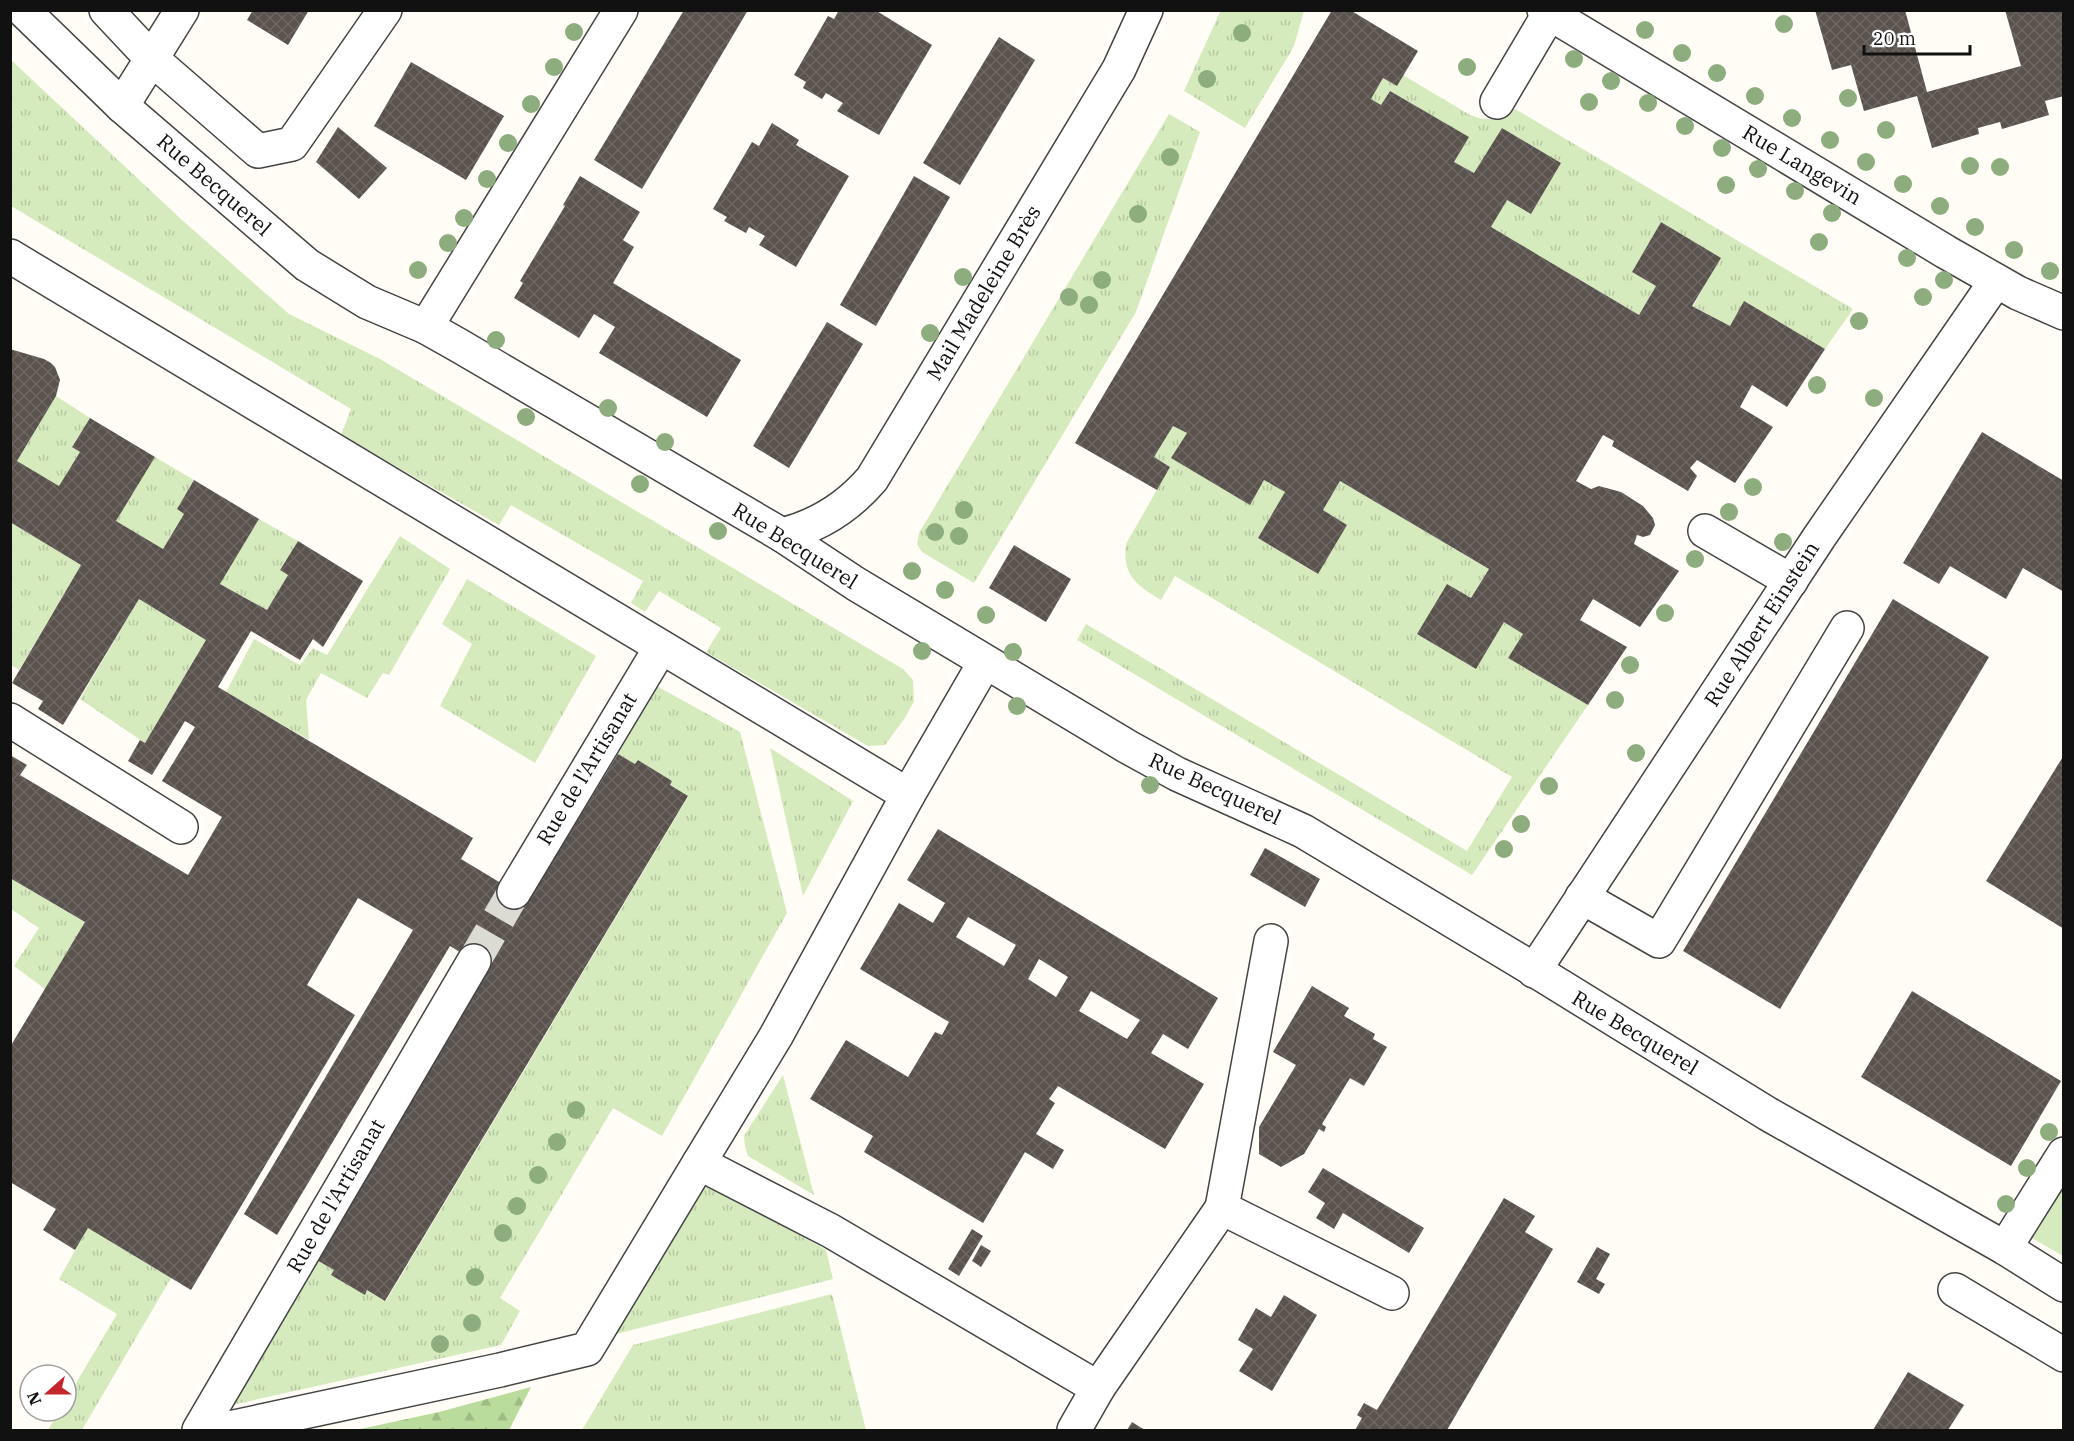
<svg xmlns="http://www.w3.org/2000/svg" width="2074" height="1441" viewBox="0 0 2074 1441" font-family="'IBM Plex Serif',serif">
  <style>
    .grass { fill: url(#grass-tufts) }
    .forest { fill: url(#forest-firs) }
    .park { fill: #d5ebbd }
    .building { fill: url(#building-cross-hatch); fill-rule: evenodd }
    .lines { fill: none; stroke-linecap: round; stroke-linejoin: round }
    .minor-tunnel { stroke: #dbdad3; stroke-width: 33; stroke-dasharray: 33 16; stroke-linecap: butt }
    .minor-casing { stroke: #444; stroke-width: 36 }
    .minor { stroke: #fff; stroke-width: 33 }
    .tree { fill: #8dad7f }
    .labels { text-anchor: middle; stroke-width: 6; stroke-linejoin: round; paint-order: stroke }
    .street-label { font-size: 21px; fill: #111; stroke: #fff }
  </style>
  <defs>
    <pattern id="grass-tufts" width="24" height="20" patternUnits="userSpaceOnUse" patternTransform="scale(1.5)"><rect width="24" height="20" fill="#d5ebbd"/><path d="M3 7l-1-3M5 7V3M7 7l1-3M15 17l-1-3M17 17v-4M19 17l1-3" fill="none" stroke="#b6c8a1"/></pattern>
    <pattern id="forest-firs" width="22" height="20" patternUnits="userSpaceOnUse" patternTransform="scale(1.5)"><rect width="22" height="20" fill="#b9dc9c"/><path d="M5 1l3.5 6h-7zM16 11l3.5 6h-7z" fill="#9ebc85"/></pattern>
    <pattern id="building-cross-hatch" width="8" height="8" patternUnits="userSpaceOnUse" patternTransform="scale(1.5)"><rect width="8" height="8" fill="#5a524d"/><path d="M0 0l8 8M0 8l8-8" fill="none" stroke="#6d6662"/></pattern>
  </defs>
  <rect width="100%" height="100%" fill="#fffdf5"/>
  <!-- grass -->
  <g class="grass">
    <path d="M1221 10 1304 11 1294 46 1245 128 1184 91Z"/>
    <path d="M10 59 182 220 289 314 380 359 903 669 913 680 914 701 905 718 885 745 868 746 706 652 721 628 659 591 645 612 631 603 643 581 511 505 499 525 341 435 351 409 11 206Z"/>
    <path d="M1403 75 1470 115C1489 122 1496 120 1510 106L1853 309 1825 349 1744 301 1730 326 1693 306 1720 258 1661 222 1632 272 1656 286 1639 315 1491 227 1507 200 1531 214 1561 163 1502 128 1474 173 1454 162 1468 137 1390 91 1381 105 1371 99 1383 78 1397 86Z"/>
    <path d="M1169 114 1200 132 1136 312 974 583 922 552 917 544 919 533Z"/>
    <path d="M56 396 90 418 72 446 80 452 59 486 17 461Z"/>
    <path d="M1173 426 1187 433 1172 458 1250 504 1264 480 1285 492 1258 538 1317 574 1347 525 1323 510 1340 481 1489 569 1471 598 1418 634 1476 669 1504 622 1523 634 1508 658 1588 705 1472 875 1077 640 1086 624 1467 851 1512 777 1175 576 1161 600C1136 585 1122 575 1126 544L1170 467 1154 457Z"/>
    <path d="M155 457 194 480 177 509 184 514 163 549 116 521Z"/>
    <path d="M259 519 298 541 280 569 288 575 267 610 220 584Z"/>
    <path d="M10 522 81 565 19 670 11 665Z"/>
    <path d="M400 536 450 569 389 675 383 673 367 698 321 673 306 700 309 740 226 692 254 639 300 665 313 648 327 655Z"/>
    <path d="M467 579 596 656 535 763 440 706 472 644 442 624Z"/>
    <path d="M139 599 206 640 145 743 80 699Z"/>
    <path d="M653 684 740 732 787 913 662 1136 613 1108 500 1298 520 1311 501 1345 232 1405 315 1259 334 1270 365 1294 367 1290 386 1301 688 797 670 785 672 781 638 760 635 764 618 754Z"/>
    <path d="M770 748 853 801 803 896Z"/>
    <path d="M10 878 85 922 45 989 14 966 39 928 11 909Z"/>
    <path d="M783 1075 814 1195 748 1156 745 1147 744 1136Z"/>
    <path d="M707 1186 718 1187 826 1250 833 1279 612 1335 695 1192Z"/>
    <path d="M88 1228 171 1278 82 1430H48L59 1411H66V1400L117 1314 59 1279Z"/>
    <path d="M832 1294 866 1430H582L633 1345Z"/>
  </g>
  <!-- forest -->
  <path class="forest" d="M531 1387 509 1430H356L439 1412Z"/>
  <!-- park -->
  <path class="park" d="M2063 1188V1256L2032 1238Z"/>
  <!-- building -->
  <g class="building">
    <path d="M253 10H309L288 45 247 20Z"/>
    <path d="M684 10H748L642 189 594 160Z"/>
    <path d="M839 10H875L932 45 879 135 837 111 843 103 826 93 822 99 803 88 806 82 794 75 828 16 834 19Z"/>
    <path d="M1332 10H1350L1418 51 1397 86 1383 78 1371 99 1381 105 1390 91 1469 137 1454 162 1474 173 1502 128 1561 163 1531 214 1507 200 1491 227 1639 315 1656 286 1632 272 1661 222 1721 258 1692 306 1730 326 1744 301 1825 349 1787 407 1752 385 1740 407 1773 427 1735 483 1697 460 1690 468 1697 476 1688 491 1612 446 1614 441 1603 435 1576 481 1591 489 1599 486 1621 492 1643 506 1653 518 1655 525 1650 535 1643 537 1637 535 1634 544 1679 571 1640 627 1593 599 1580 620 1627 647 1588 705 1508 658 1523 634 1504 622 1476 669 1417 634 1447 584 1471 598 1489 569 1340 481 1323 510 1347 525 1318 574 1258 538 1285 492 1264 480 1250 505 1171 458 1187 433 1173 426 1154 457 1170 467 1157 490 1075 443Z"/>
    <path d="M1815 10H1905L1927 92 2021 66 2005 10H2064V54L2062 55 2064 96 2045 101 2049 115 2002 129 2000 122 1978 128 1979 134 1932 148 1917 96 1864 111 1851 65 1832 70Z"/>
    <path d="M999 37 1035 60 960 185 923 163Z"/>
    <path d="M411 62 504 116 466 180 374 126Z"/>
    <path d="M772 123 799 140 796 145 849 176 796 267 759 245 765 236 749 227 746 233 724 221 727 217 713 209 752 142 759 146Z"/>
    <path d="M338 127 387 168 359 199 316 162Z"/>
    <path d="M580 176 640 212 623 240 634 247 613 283 741 360 707 417 599 353 615 327 594 314 579 338 514 298 523 283 520 281 565 206 563 205Z"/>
    <path d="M914 176 950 197 876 326 840 305Z"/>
    <path d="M827 322 863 344 789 468 753 446Z"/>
    <path d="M10 349 44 359 51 363 55 367 60 380 56 396 17 461 59 486 80 452 72 447 90 418 155 457 116 521 163 549 184 514 177 509 194 480 259 519 220 584 267 610 288 575 280 570 298 541 363 581 323 647 313 639 300 660 251 631 218 687 473 838 461 859 529 900 618 754 635 764 638 760 672 781 670 785 688 796 385 1301 367 1290 365 1295 331 1275 334 1270 315 1259 487 969 450 946 277 1235 244 1214 413 930 358 898 307 985 355 1015 191 1290 88 1228 75 1250 43 1230 56 1209 10 1182V1047L85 922 10 878V755L27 765 20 775 188 875 222 817 162 781 195 727 185 721 152 775 128 761 140 740 145 743 206 640 139 599 63 725 38 709 43 701 12 683 81 565 10 522Z"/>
    <path d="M1982 432 2064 481V592L2023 568 2006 599 1950 566 1939 584 1903 563Z"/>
    <path d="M1014 545 1071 579 1046 622 989 588Z"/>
    <path d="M1893 599 1989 657 1780 1009 1683 951Z"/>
    <path d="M2064 755V929L1986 881Z"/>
    <path d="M938 829 1218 998 1188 1049 1163 1034 1151 1053 1204 1084 1165 1149 1058 1086 1049 1099 1055 1103 1036 1134 1064 1150 1053 1169 1025 1152 983 1223 864 1152 873 1136 810 1099 846 1040 908 1077 935 1032 942 1035 949 1022 860 969 899 903 933 923 945 903 907 880ZM968 917 1016 945 1004 966 956 937ZM1039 959 1068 977 1056 997 1028 979ZM1091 991 1140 1020 1127 1039 1079 1011Z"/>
    <path d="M1265 848 1320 879 1305 907 1250 875Z"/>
    <path d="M1312 986 1349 1008 1344 1016 1375 1034 1373 1039 1387 1047 1364 1086 1350 1078 1322 1124 1326 1127 1324 1132 1319 1129 1304 1154 1281 1167 1259 1154V1127L1296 1065 1273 1052Z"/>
    <path d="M1912 991 2061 1081 2011 1166 1861 1077Z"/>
    <path d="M1323 1168 1424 1228 1409 1253 1343 1213 1334 1229 1316 1218 1325 1203 1308 1192Z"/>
    <path d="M1504 1198 1535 1216 1525 1232 1553 1249 1447 1430H1355L1362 1418 1357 1415 1364 1403 1377 1410Z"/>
    <path d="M972 1229 983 1236 959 1276 948 1269Z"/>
    <path d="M981 1245 991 1251 981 1267 972 1261Z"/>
    <path d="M1597 1247 1610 1254 1596 1279 1605 1284 1599 1294 1577 1282Z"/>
    <path d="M1284 1295 1317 1315 1272 1391 1239 1371 1253 1349 1238 1340 1256 1308 1271 1317Z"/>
    <path d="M1908 1372 1964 1405 1948 1430H1873Z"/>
    <path d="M1132 1422 1145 1430H1127Z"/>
  </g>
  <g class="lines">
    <!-- minor-tunnel -->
    <path class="minor-tunnel" d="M474 961 514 892"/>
    <defs>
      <g id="minor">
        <path d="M23 10 122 106 307 265 367 302 426 327 458 345 782 535 856 584 1128 747 1177 774 1303 831 1518 960 1768 1114 2005 1248 2064 1285"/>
        <path d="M106 10 152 59 258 151 292 144 385 10"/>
        <path d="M1544 10 1946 252 2018 293 2064 313"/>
        <path d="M1497 102 1549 14"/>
        <path d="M122 106 182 10"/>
        <path d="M10 256 908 795 985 662"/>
        <path d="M426 327 621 10"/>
        <path d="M1705 531 1791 581"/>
        <path d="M782 535C818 526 847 508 872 479L1119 69 1146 10"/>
        <path d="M10 720 181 827"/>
        <path d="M908 795 776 1036 699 1163 831 1231 1098 1388 1074 1430"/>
        <path d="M514 892 661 647"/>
        <path d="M1582 897 1659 941 1847 628"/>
        <path d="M1271 941 1222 1208 1392 1293"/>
        <path d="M1534 971 1820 536 1996 281"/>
        <path d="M2005 1248 2064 1154"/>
        <path d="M1955 1290 2064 1355"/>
        <path d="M1098 1388 1222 1208"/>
        <path d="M199 1430 474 961"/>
        <path d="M220 1430 500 1370 587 1349 699 1163"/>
      </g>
    </defs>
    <!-- minor casing -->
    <use href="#minor" class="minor-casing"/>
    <!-- minor -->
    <use href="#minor" class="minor"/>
  </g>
  <!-- trees -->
  <g class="tree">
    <circle cx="1784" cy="24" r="9"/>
    <circle cx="1645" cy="30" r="9"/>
    <circle cx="574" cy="32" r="9"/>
    <circle cx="1242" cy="33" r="9"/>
    <circle cx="1682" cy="53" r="9"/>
    <circle cx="1574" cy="59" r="9"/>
    <circle cx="554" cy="67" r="9"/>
    <circle cx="1467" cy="67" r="9"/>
    <circle cx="1717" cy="73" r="9"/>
    <circle cx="1207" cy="79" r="9"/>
    <circle cx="1611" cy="81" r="9"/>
    <circle cx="1755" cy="96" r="9"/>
    <circle cx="1848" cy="98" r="9"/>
    <circle cx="1589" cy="102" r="9"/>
    <circle cx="1648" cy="103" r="9"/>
    <circle cx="531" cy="104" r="9"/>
    <circle cx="1792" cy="118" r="9"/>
    <circle cx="1685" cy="126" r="9"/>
    <circle cx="1886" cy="130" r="9"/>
    <circle cx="1830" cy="140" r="9"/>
    <circle cx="508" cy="143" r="9"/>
    <circle cx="1722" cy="148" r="9"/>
    <circle cx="1170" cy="157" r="9"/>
    <circle cx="1866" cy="162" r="9"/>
    <circle cx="1970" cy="166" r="9"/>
    <circle cx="2000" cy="167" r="9"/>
    <circle cx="1758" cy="169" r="9"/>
    <circle cx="487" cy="179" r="9"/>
    <circle cx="1903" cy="184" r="9"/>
    <circle cx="1726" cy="185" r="9"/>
    <circle cx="1795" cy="191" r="9"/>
    <circle cx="1940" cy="206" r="9"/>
    <circle cx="1832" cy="213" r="9"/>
    <circle cx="1138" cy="214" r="9"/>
    <circle cx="464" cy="218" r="9"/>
    <circle cx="1975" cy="227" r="9"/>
    <circle cx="1819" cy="242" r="9"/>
    <circle cx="448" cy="243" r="9"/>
    <circle cx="2014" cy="250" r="9"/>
    <circle cx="1907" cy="258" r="9"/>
    <circle cx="418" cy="270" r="9"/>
    <circle cx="2050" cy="271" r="9"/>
    <circle cx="963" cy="277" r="9"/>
    <circle cx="1102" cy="280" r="9"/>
    <circle cx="1944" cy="280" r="9"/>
    <circle cx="1069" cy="297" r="9"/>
    <circle cx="1923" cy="297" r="9"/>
    <circle cx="1089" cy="305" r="9"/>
    <circle cx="1859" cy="321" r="9"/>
    <circle cx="930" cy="333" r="9"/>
    <circle cx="496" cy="340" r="9"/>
    <circle cx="1817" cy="385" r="9"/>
    <circle cx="1874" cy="398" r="9"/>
    <circle cx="608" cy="408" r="9"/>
    <circle cx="526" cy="417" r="9"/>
    <circle cx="665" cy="442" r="9"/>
    <circle cx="640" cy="484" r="9"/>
    <circle cx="1753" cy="487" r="9"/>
    <circle cx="964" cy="510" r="9"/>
    <circle cx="1729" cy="512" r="9"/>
    <circle cx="718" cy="531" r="9"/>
    <circle cx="935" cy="532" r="9"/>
    <circle cx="959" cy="536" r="9"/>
    <circle cx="1783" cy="542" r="9"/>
    <circle cx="1695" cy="559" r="9"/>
    <circle cx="912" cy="571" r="9"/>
    <circle cx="945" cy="590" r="9"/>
    <circle cx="1665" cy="613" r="9"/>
    <circle cx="986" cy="615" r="9"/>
    <circle cx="922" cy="651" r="9"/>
    <circle cx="1013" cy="652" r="9"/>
    <circle cx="1630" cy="665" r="9"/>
    <circle cx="1615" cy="700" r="9"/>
    <circle cx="1017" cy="706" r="9"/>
    <circle cx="1636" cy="753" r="9"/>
    <circle cx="1150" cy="785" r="9"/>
    <circle cx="1549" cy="786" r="9"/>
    <circle cx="1521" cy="824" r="9"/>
    <circle cx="1504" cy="849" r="9"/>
    <circle cx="576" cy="1110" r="9"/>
    <circle cx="2049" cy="1132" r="9"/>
    <circle cx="557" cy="1142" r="9"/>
    <circle cx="2027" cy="1168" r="9"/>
    <circle cx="538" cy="1175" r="9"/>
    <circle cx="2006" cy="1204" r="9"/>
    <circle cx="517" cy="1206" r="9"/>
    <circle cx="503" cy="1233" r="9"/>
    <circle cx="475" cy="1277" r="9"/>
    <circle cx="472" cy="1323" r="9"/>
    <circle cx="440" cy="1344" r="9"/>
  </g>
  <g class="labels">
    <!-- street labels -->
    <g class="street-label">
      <text transform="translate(1802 165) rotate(31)" y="7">Rue Langevin</text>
      <text transform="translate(214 185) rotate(41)" y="7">Rue Becquerel</text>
      <text transform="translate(984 293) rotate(-59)" y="7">Mail Madeleine Brès</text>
      <text transform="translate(795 546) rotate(32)" y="7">Rue Becquerel</text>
      <text transform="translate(1762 624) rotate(-57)" y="7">Rue Albert Einstein</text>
      <text transform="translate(587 769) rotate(-59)" y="7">Rue de l'Artisanat</text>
      <text transform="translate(1215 789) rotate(25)" y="7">Rue Becquerel</text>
      <text transform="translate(1635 1033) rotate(31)" y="7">Rue Becquerel</text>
      <text transform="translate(336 1196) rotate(-60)" y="7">Rue de l'Artisanat</text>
    </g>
  </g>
  <!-- border -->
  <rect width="2074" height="1441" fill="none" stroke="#111111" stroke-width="24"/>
  <!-- north arrow -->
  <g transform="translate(48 1393) rotate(249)"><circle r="28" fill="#ffffff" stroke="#a0a0a0" stroke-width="1.5"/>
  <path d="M0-4.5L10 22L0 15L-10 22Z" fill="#c4262e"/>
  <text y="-9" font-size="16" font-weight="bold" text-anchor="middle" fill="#111111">N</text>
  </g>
  <!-- scale -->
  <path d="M1864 45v9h106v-9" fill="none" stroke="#111111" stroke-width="3"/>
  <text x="1873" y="45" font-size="18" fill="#111111" stroke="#ffffff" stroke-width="4.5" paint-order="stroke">20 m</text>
</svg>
